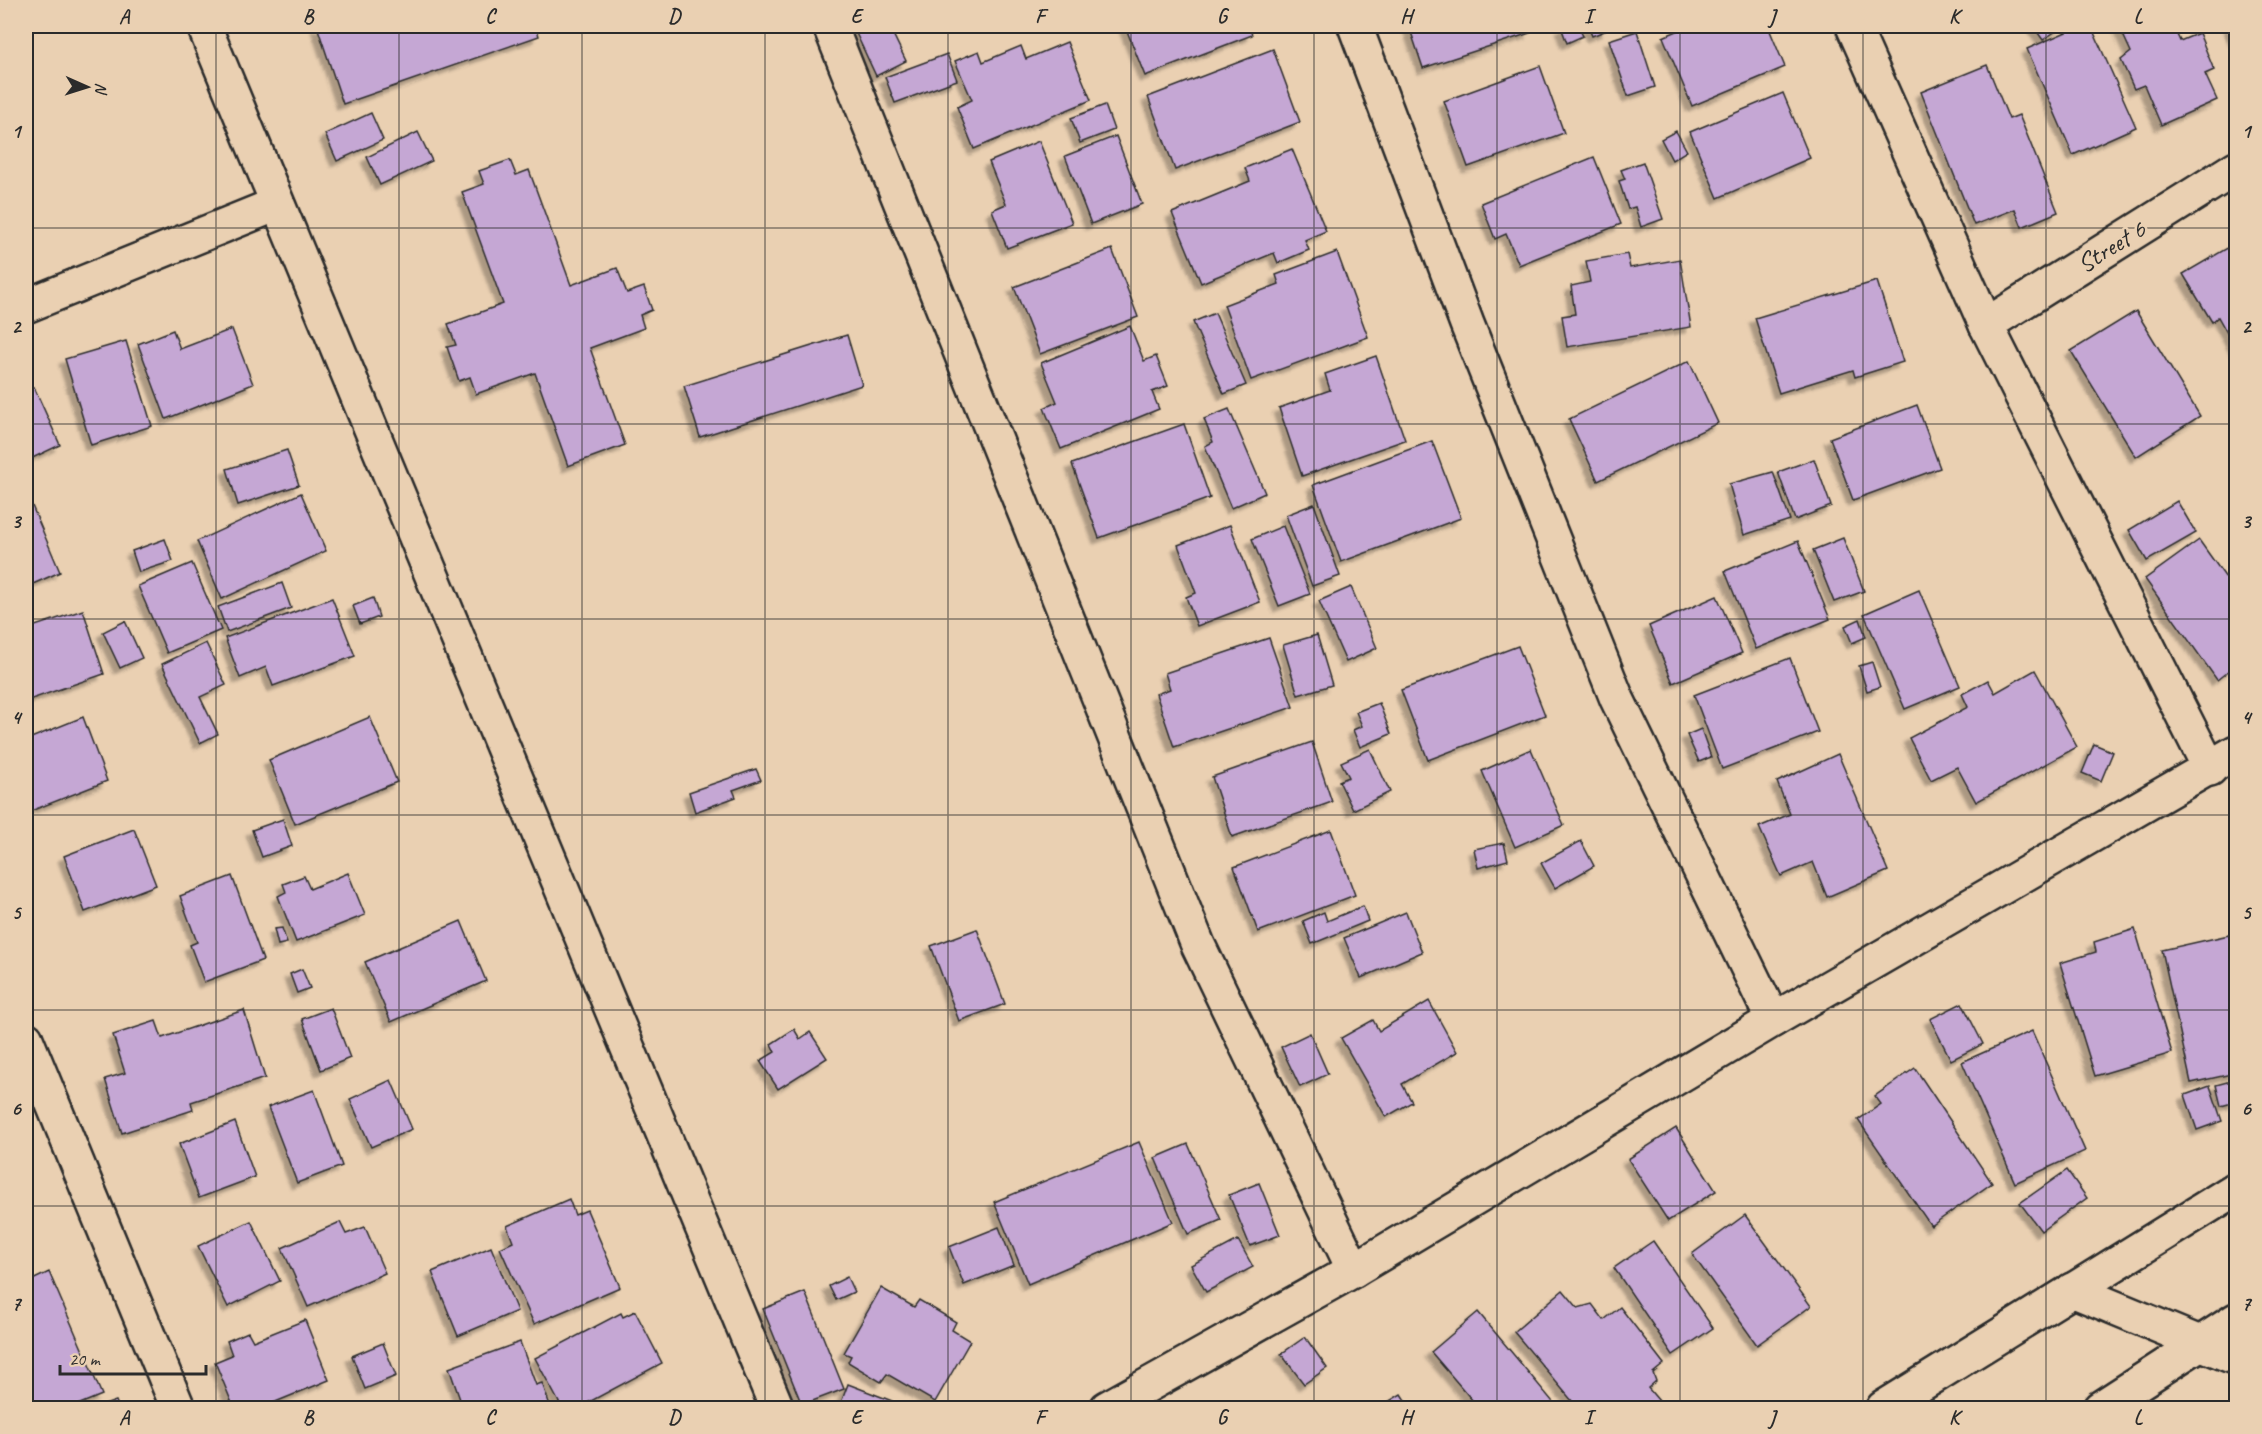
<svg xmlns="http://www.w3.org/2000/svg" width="2262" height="1434" viewBox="0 0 2262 1434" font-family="Caveat,sans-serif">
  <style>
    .building { fill: #c5a7d4; stroke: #2b2b2b; stroke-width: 1.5; filter: url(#shadow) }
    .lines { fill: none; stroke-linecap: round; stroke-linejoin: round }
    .minor-casing { stroke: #2b2b2b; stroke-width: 38 }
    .tertiary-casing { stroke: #2b2b2b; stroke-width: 38 }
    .minor { stroke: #ead0b2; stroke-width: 33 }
    .tertiary { stroke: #ead0b2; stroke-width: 33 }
    .grid { fill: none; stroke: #2b2b2b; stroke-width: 1.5; stroke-opacity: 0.55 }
    .labels { text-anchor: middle; stroke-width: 5; stroke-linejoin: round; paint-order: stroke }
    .street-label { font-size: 26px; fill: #2b2b2b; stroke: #ead0b2 }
    .neatline { fill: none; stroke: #2b2b2b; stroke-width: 2 }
    .grid-label { font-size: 20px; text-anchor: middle; font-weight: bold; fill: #2b2b2b }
  </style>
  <defs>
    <filter id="shadow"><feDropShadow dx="-5.5" dy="5.5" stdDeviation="1.5" flood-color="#0004"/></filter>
  </defs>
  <rect width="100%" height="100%" fill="#ead0b2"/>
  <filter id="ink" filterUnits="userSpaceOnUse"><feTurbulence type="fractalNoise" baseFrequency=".0167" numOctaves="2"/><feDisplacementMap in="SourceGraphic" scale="12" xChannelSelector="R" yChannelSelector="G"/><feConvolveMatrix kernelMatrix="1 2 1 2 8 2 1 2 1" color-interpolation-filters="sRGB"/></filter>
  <g filter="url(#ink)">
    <!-- building -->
    <g class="building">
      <path d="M317 26H536L539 36 343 104Z"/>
      <path d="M867 26H889L906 61 876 76 855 31Z"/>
      <path d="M1125 26H1249L1252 35 1145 76Z"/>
      <path d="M1409 26H1528L1530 33 1423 68Z"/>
      <path d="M1565 26H1578L1583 36 1567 43 1561 27Z"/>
      <path d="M1588 26H1605L1607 30 1592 36Z"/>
      <path d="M1689 26H1768L1785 67 1692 106 1663 37Z"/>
      <path d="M2033 26H2063L2043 40Z"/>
      <path d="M2080 26H2091L2136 127 2073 155 2027 49Z"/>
      <path d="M2119 26H2173L2180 41 2199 33 2214 70 2205 74 2217 100 2161 125 2144 85 2134 89 2121 60 2131 52Z"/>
      <path d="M2229 26H2236V42Z"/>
      <path d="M1637 31 1655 87 1628 96 1609 40Z"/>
      <path d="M1067 42 1091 100 974 149 957 107 972 100 955 61 979 51 983 62 1021 46 1026 59Z"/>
      <path d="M1273 49 1300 122 1175 170 1148 97Z"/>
      <path d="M947 54 957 80 895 103 885 77Z"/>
      <path d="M1987 65 2009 119 2019 115 2058 212 2022 227 2015 209 1974 225 1921 92Z"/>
      <path d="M1540 66 1564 133 1468 167 1444 101Z"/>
      <path d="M1783 93 1810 158 1718 198 1690 132Z"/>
      <path d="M1105 105 1114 130 1080 143 1071 118Z"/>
      <path d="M371 113 383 140 337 161 325 134Z"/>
      <path d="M1676 131 1687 151 1672 160 1661 139Z"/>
      <path d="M418 132 432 161 380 185 367 157Z"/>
      <path d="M1116 136 1142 204 1091 224 1065 156Z"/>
      <path d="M1039 141 1072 223 1007 248 992 210 1006 204 989 162Z"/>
      <path d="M1292 149 1326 231 1305 240 1309 250 1278 263 1274 253 1201 283 1172 213 1250 181 1245 168Z"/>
      <path d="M1594 157 1621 224 1519 265 1506 234 1495 239 1481 203Z"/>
      <path d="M510 160 516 175 529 170 571 285 617 268 627 293 644 287 652 310 640 315 644 328 590 348 625 445 568 466 535 373 476 394 470 377 459 381 447 347 456 345 448 324 503 304 462 192 484 184 479 171Z"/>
      <path d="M1643 162 1663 219 1641 227 1635 207 1628 209 1619 181 1625 179 1621 170Z"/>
      <path d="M2236 243V349L2218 317 2212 322 2183 274Z"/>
      <path d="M1112 249 1138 317 1040 354 1014 287Z"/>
      <path d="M1337 252 1368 337 1251 380 1224 305 1279 284 1276 275Z"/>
      <path d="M1627 254 1630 268 1680 259 1691 327 1567 347 1562 316 1575 314 1571 286 1590 282 1586 261Z"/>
      <path d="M1877 281 1903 362 1855 377 1853 370 1779 393 1755 318Z"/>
      <path d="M2136 311 2200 416 2136 457 2071 351Z"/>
      <path d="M1215 313 1246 385 1224 394 1193 322Z"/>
      <path d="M1130 326 1144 361 1156 356 1168 386 1152 392 1159 409 1061 449 1044 408 1057 402 1041 363Z"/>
      <path d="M232 329 253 384 166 419 138 344 173 330 180 349Z"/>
      <path d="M847 335 862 385 700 437 684 386Z"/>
      <path d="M126 341 152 426 91 445 65 359Z"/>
      <path d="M1376 356 1405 440 1302 476 1279 408 1330 390 1325 374Z"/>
      <path d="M1689 361 1718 423 1598 481 1569 419Z"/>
      <path d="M34 387 60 445 26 461V390Z"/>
      <path d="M1917 405 1940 468 1853 500 1830 438Z"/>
      <path d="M1229 409 1265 493 1231 508 1205 446 1213 442 1204 419Z"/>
      <path d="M1184 424 1210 498 1099 538 1072 464Z"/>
      <path d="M1432 441 1461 518 1341 562 1313 485Z"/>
      <path d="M287 450 299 485 238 505 227 469Z"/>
      <path d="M1814 459 1831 506 1795 520 1778 472Z"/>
      <path d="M1773 472 1790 520 1744 535 1729 484Z"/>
      <path d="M301 493 326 551 222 599 197 541Z"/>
      <path d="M27 494 60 572 26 587V495Z"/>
      <path d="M2177 501 2196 533 2147 561 2129 530Z"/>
      <path d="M1314 504 1340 576 1312 586 1286 515Z"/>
      <path d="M1230 525 1260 602 1197 626 1186 597 1196 593 1178 545Z"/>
      <path d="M1283 526 1310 594 1279 606 1252 539Z"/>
      <path d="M1843 538 1864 591 1834 602 1813 550Z"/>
      <path d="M165 539 173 561 139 572 132 551Z"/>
      <path d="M2199 540 2236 592V665L2217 680 2145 579Z"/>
      <path d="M1798 541 1830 619 1756 649 1725 571Z"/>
      <path d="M192 563 221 630 167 653 138 586Z"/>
      <path d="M282 583 291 608 227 632 218 607Z"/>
      <path d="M1351 587 1377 648 1346 662 1319 601Z"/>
      <path d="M1919 590 1960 686 1905 709 1864 614Z"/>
      <path d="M1717 596 1742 653 1673 683 1649 626Z"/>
      <path d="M332 598 355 656 273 686 266 667 240 678 225 638Z"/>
      <path d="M373 598 379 617 360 624 353 606Z"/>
      <path d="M83 610 104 674 26 701V629Z"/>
      <path d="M1860 619 1866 637 1852 643 1845 626Z"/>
      <path d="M125 621 142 658 120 668 103 632Z"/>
      <path d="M1317 635 1332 685 1298 695 1283 645Z"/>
      <path d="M1269 638 1293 707 1174 747 1156 694 1170 689 1165 673Z"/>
      <path d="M206 643 226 685 200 697 218 734 200 743 162 664Z"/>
      <path d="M1518 646 1545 715 1428 760 1401 690Z"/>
      <path d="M1790 658 1818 732 1722 769 1694 695Z"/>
      <path d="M1872 662 1880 687 1867 691 1859 666Z"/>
      <path d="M2035 670 2077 747 1976 802 1957 767 1931 780 1909 738 1968 707 1962 694 1988 680 1995 693Z"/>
      <path d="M1379 703 1391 734 1360 747 1353 730 1362 726 1356 712Z"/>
      <path d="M83 717 107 781 26 813V740Z"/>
      <path d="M370 717 397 782 295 824 269 760Z"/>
      <path d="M1701 729 1711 757 1699 762 1687 735Z"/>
      <path d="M1312 742 1332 802 1232 837 1212 777Z"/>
      <path d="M2094 744 2113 752 2101 781 2082 773Z"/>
      <path d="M1370 749 1390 792 1353 810 1339 781 1349 777 1341 762Z"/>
      <path d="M1531 749 1564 825 1515 847 1482 771Z"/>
      <path d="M1838 754 1888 871 1827 897 1813 862 1781 876 1759 827 1790 814 1777 782Z"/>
      <path d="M756 769 761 780 733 790 736 797 695 812 689 792Z"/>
      <path d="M283 819 292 846 262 857 252 830Z"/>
      <path d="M134 829 156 885 85 912 64 856Z"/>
      <path d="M1331 830 1355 895 1258 932 1234 867Z"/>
      <path d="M1581 841 1594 866 1555 888 1541 863Z"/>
      <path d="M1504 843 1508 860 1478 868 1474 849Z"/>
      <path d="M348 873 365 915 296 942 278 896 286 892 283 884 304 876 310 889Z"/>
      <path d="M232 876 263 960 204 982 190 945 197 942 180 896Z"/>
      <path d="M1363 906 1368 921 1312 944 1303 921 1324 912 1327 921Z"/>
      <path d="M1406 912 1422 952 1361 978 1344 938Z"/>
      <path d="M461 921 486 981 391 1022 365 962Z"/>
      <path d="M282 928 287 943 278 945 274 929Z"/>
      <path d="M977 929 1005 1004 959 1021 931 946Z"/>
      <path d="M2135 929 2172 1053 2095 1076 2060 963 2096 952 2094 942Z"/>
      <path d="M2229 935 2236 969V1073L2191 1083 2162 950Z"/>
      <path d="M302 969 310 988 297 993 290 974Z"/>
      <path d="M1429 1001 1457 1052 1402 1084 1412 1102 1386 1117 1341 1038 1373 1020 1379 1031Z"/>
      <path d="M1962 1003 1983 1044 1951 1060 1930 1019Z"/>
      <path d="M331 1008 350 1058 321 1070 302 1019Z"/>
      <path d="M244 1010 265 1078 191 1102 193 1110 122 1133 105 1079 125 1073 113 1035 156 1021 162 1038Z"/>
      <path d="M794 1029 800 1039 810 1032 827 1058 778 1089 760 1061 775 1052 771 1044Z"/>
      <path d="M2032 1031 2085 1151 2015 1183 1962 1062Z"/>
      <path d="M1310 1033 1328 1074 1300 1087 1281 1047Z"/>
      <path d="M1915 1068 1992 1183 1931 1226 1858 1120 1881 1104 1875 1096Z"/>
      <path d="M391 1080 412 1129 371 1147 350 1099Z"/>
      <path d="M2231 1081 2236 1102 2221 1106 2216 1085Z"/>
      <path d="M2210 1086 2222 1121 2197 1130 2185 1095Z"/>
      <path d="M314 1090 342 1166 297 1183 268 1107Z"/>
      <path d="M235 1122 255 1177 199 1198 179 1144Z"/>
      <path d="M1676 1128 1716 1191 1668 1221 1628 1159Z"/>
      <path d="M1139 1142 1173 1222 1028 1284 994 1202Z"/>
      <path d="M1188 1144 1221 1220 1188 1234 1155 1158Z"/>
      <path d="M2067 1170 2087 1198 2041 1231 2020 1203Z"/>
      <path d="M1259 1183 1280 1235 1250 1246 1229 1195Z"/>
      <path d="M569 1199 575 1215 587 1210 620 1287 534 1324 500 1248 513 1242 507 1226Z"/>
      <path d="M1745 1215 1811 1306 1757 1345 1692 1254Z"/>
      <path d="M251 1221 280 1281 228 1307 198 1246Z"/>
      <path d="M340 1222 346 1234 365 1227 385 1273 308 1307 282 1248Z"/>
      <path d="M999 1227 1014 1265 964 1285 949 1247Z"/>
      <path d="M1238 1240 1253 1267 1206 1292 1191 1265Z"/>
      <path d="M1653 1241 1713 1328 1673 1355 1614 1268Z"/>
      <path d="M491 1247 517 1311 458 1336 432 1272Z"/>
      <path d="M49 1272 102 1395 70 1408 63 1406 34 1408 26 1393V1283Z"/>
      <path d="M847 1277 854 1292 836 1300 829 1286Z"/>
      <path d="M881 1288 914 1307 919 1300 956 1322 952 1330 970 1341 935 1402 887 1374 881 1382 848 1362 851 1356 844 1353Z"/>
      <path d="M1563 1290 1578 1308 1592 1304 1604 1320 1620 1307 1664 1364 1653 1373 1656 1381 1648 1388 1665 1408H1578L1514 1332Z"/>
      <path d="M805 1292 844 1389 802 1405 763 1309Z"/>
      <path d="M635 1311 662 1363 578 1408H562L535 1358 621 1313 623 1317Z"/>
      <path d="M1478 1312 1553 1402 1545 1408H1479L1431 1352Z"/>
      <path d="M305 1320 329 1380 273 1403 275 1408H234L215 1362 232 1355 227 1341 248 1332 253 1341Z"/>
      <path d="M1305 1337 1327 1368 1304 1384 1281 1354Z"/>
      <path d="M520 1342 536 1385 542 1383 551 1408H463L449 1368Z"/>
      <path d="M383 1343 396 1376 365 1389 352 1356Z"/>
      <path d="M848 1384 892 1401 889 1408H839Z"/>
      <path d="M1401 1394 1410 1408H1378Z"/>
      <path d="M116 1401 119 1408H96Z"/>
    </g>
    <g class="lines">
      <defs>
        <g id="minor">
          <path d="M204 26 777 1408"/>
          <path d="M830 26 1198 945 1354 1270"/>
          <path d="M1355 26 1467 324 1617 699 1773 1020"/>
          <path d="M1853 26 1986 325 2210 769"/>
          <path d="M26 306 277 204"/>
          <path d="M1986 325 2236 168"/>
          <path d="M26 1039 178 1408"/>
          <path d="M2072 1290 2236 1358"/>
          <path d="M1107 1408 1354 1270 1773 1020 2236 752"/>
          <path d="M2100 1408 2236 1320"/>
        </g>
        <path id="tertiary" d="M1883 1408 2236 1189"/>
      </defs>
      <!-- minor casing -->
      <use href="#minor" class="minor-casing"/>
      <!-- tertiary casing -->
      <use href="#tertiary" class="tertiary-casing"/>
      <!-- minor -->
      <use href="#minor" class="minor"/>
      <!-- tertiary -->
      <use href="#tertiary" class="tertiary"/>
    </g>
  </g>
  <!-- grid -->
  <path class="grid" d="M216 26V1408M399 26V1408M582 26V1408M765 26V1408M948 26V1408M1131 26V1408M1314 26V1408M1497 26V1408M1680 26V1408M1863 26V1408M2046 26V1408M26 228H2236M26 424H2236M26 619H2236M26 815H2236M26 1010H2236M26 1206H2236"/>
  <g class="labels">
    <!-- street labels -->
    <g class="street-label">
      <text transform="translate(2111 246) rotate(-32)" y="9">Street 6</text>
    </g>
  </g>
  <!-- margin -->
  <rect width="2262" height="1434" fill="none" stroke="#ead0b2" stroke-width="66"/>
  <!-- north arrow -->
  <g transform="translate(87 87) rotate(93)" stroke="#ead0b2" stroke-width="4.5" paint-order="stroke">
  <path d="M0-4.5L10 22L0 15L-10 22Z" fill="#2b2b2b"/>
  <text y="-9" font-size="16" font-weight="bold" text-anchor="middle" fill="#2b2b2b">N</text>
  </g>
  <!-- scale -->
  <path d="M60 1365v9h146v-9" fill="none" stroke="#2b2b2b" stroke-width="3"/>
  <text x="69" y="1365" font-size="18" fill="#2b2b2b" stroke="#ead0b2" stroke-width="4.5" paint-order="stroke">20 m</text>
  <rect x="33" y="33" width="2196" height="1368" class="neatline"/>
  <g class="grid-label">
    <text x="124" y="23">A</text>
    <text x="308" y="23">B</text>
    <text x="490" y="23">C</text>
    <text x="674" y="23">D</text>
    <text x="856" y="23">E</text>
    <text x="1040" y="23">F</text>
    <text x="1222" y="23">G</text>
    <text x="1406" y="23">H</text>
    <text x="1588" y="23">I</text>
    <text x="1772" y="23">J</text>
    <text x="1954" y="23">K</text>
    <text x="2138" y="23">L</text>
    <text x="16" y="138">1</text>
    <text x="2246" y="138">1</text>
    <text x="16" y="333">2</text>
    <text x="2246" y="333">2</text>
    <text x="16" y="528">3</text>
    <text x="2246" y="528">3</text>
    <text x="16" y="724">4</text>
    <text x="2246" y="724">4</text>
    <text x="16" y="919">5</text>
    <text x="2246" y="919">5</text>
    <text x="16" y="1115">6</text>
    <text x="2246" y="1115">6</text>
    <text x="16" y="1310">7</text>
    <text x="2246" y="1310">7</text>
    <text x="124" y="1424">A</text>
    <text x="308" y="1424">B</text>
    <text x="490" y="1424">C</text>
    <text x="674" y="1424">D</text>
    <text x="856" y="1424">E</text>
    <text x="1040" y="1424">F</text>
    <text x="1222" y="1424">G</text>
    <text x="1406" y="1424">H</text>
    <text x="1588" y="1424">I</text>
    <text x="1772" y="1424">J</text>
    <text x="1954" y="1424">K</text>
    <text x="2138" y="1424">L</text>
  </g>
</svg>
